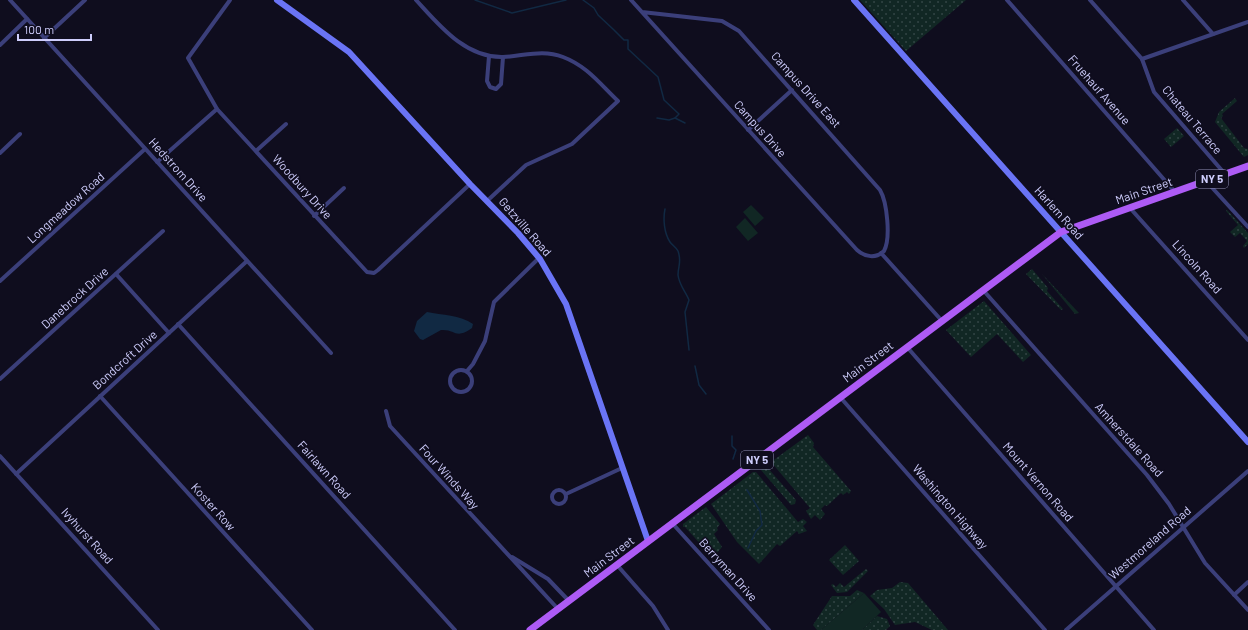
<svg xmlns="http://www.w3.org/2000/svg" width="1248" height="630" viewBox="0 0 1248 630" font-family="Barlow,sans-serif">
  <style>
    .green { fill: url(#green-dots) }
    .pitch { fill: #112724 }
    .water { fill: #112943 }
    .lines { fill: none; stroke-linecap: round; stroke-linejoin: round }
    .stream { stroke: #112943; stroke-width: 1.5 }
    .street { stroke: #3b3f7a; stroke-width: 4 }
    .secondary { stroke: #6a74f5; stroke-width: 6 }
    .primary { stroke: #ad5bf5; stroke-width: 7 }
    .labels { text-anchor: middle; stroke-width: 3.5; stroke-linejoin: round; paint-order: stroke }
    .shield { fill: #0f0d1e; stroke: #9593b9; stroke-width: 1 }
    .shield-label { font-size: 11px; font-weight: bold; fill: #cecdfc }
    .street-label { font-size: 12px; fill: #cecdfc; stroke: #0f0d1e }
  </style>
  <defs>
    <pattern id="green-dots" width="8" height="8" patternUnits="userSpaceOnUse"><rect width="8" height="8" fill="#112724"/><path d="M2 2h.1M6 6h.1" fill="none" stroke="#324545" stroke-width="1.8" stroke-linecap="round"/></pattern>
  </defs>
  <rect width="100%" height="100%" fill="#0f0d1e"/>
  <!-- green -->
  <g class="green">
    <path d="M860 0H966L906 51Z"/>
    <path d="M1235 98 1237 101 1222 114 1223 116 1221 118 1244 148 1248 149V155L1244 157 1215 122 1219 112Z"/>
    <path d="M1177 128 1184 136 1171 147 1164 139Z"/>
    <path d="M1227 210 1248 233V244L1244 248 1243 246 1247 241 1240 233 1235 237 1230 232 1238 225 1226 211Z"/>
    <path d="M1032 269 1048 288 1047 291 1063 309 1061 310 1026 274Z"/>
    <path d="M1042 274 1079 313 1075 314Z"/>
    <path d="M984 301 1031 355 1023 362 997 334 971 357 946 330Z"/>
    <path d="M808 435 814 443 813 447 851 491 849 494 847 492 843 495 841 493 827 506 825 505 821 509 825 514 820 520 815 515 811 519 806 511 810 508 771 462Z"/>
    <path d="M766 466 796 500 795 504 791 505 761 470Z"/>
    <path d="M753 472H756L798 522 803 519 807 522 803 526 807 531 799 534 797 531 780 546 777 544 759 564 737 542 711 504Z"/>
    <path d="M706 507 720 524 717 528 718 530 714 534 722 547 713 558 685 527H683V524Z"/>
    <path d="M845 545 859 561 843 575 829 560Z"/>
    <path d="M866 569 868 571 847 592 837 593 831 585 833 584 836 587 840 583 844 587Z"/>
    <path d="M900 582 908 583 948 630H932L915 622 895 625 884 609 870 596 877 590 892 588Z"/>
    <path d="M857 590 864 593 821 630H817L813 625 832 596H850Z"/>
    <path d="M877 616 887 619 890 626 886 630H862Z"/>
  </g>
  <!-- pitch -->
  <g class="pitch">
    <path d="M751 205 764 218 755 226 743 212Z"/>
    <path d="M745 218 758 233 748 241 736 227Z"/>
    <path d="M864 593 881 612 862 630H821Z"/>
  </g>
  <!-- water -->
  <path class="water" d="M427 312C442 315 460 315 473 324L472 328C455 340 456 329 441 330L423 340 420 339 414 331 417 321Z"/>
  <g class="lines">
    <!-- stream -->
    <g class="stream">
      <path d="M475 0 512 13 566 0"/>
      <path d="M583 0 594 8 598 15 614 30 624 40H628V49L658 77 664 100 679 114 675 118 685 123"/>
      <path d="M657 118 669 120 675 118"/>
      <path d="M665 209C663 219 664 233 670 242 672 245 676 247 678 251 682 262 678 266 678 275 679 285 686 292 689 300L685 312 689 350"/>
      <path d="M695 366 699 385 706 394"/>
      <path d="M732 436V446L736 450 733 459"/>
      <path d="M747 490 760 511 762 525 756 531 748 548"/>
    </g>
    <!-- street -->
    <g class="street">
      <path d="M10 0 331 353"/>
      <path d="M230 0 188 58 217 109 367 272 374 273 378 270 470 184"/>
      <path d="M416 0C439 25 465 58 503 57 524 56 543 49 563 57 587 66 600 84 618 101L572 144 526 165 487 201"/>
      <path d="M631 0 857 250C865 257 876 259 884 251 891 238 887 202 880 190L739 31 722 21 642 12"/>
      <path d="M1007 0 1175 192"/>
      <path d="M1090 0 1142 59 1154 92 1225 174"/>
      <path d="M1183 0 1213 34"/>
      <path d="M44 38 85 0"/>
      <path d="M0 45 27 19"/>
      <path d="M489 56 487 81 490 87 496 89 501 84 503 57"/>
      <path d="M1142 59 1248 22"/>
      <path d="M748 130 792 90"/>
      <path d="M256 151 286 124"/>
      <path d="M0 153 20 134"/>
      <path d="M157 162 217 109"/>
      <path d="M1206 181 1248 227"/>
      <path d="M1130 208 1248 340"/>
      <path d="M314 216 344 188"/>
      <path d="M881 253 942 321"/>
      <path d="M116 274 169 333"/>
      <path d="M0 281 145 149"/>
      <path d="M983 290 1147 475 1169 504 1205 563 1248 610"/>
      <path d="M178 324 455 630"/>
      <path d="M907 347 1154 630"/>
      <circle cx="461" cy="381" r="11"/>
      <path d="M467 371 473 364 485 341 494 302 539 258"/>
      <path d="M0 379 163 231"/>
      <path d="M100 396 312 630"/>
      <path d="M840 397 1045 630"/>
      <path d="M386 411 390 426 558 609"/>
      <path d="M0 456 158 630"/>
      <path d="M16 474 247 261"/>
      <circle cx="559" cy="497" r="7"/>
      <path d="M566 494 622 468"/>
      <path d="M672 523 769 630"/>
      <path d="M512 557 548 579 569 601"/>
      <path d="M617 565 653 606 668 630"/>
      <path d="M1234 595 1248 582"/>
      <path d="M1066 630 1248 471"/>
    </g>
    <!-- secondary -->
    <g class="secondary">
      <path d="M277 0 349 52 470 184 518 233 540 259 566 304 648 541"/>
      <path d="M854 0 1248 442"/>
    </g>
    <!-- primary -->
    <path class="primary" d="M530 630 1061 232 1248 166"/>
  </g>
  <g class="labels">
    <!-- shield labels -->
    <g class="shield">
      <rect x="1196" y="170" width="32" height="18" rx="3"/>
      <rect x="741" y="451" width="32" height="18" rx="3"/>
    </g>
    <g class="shield-label">
      <text x="1212" y="183">NY 5</text>
      <text x="757" y="464">NY 5</text>
    </g>
    <!-- street labels -->
    <g class="street-label">
      <text transform="translate(806 90) rotate(48)" y="4">Campus Drive East</text>
      <text transform="translate(1099 90) rotate(49)" y="4">Fruehauf Avenue</text>
      <text transform="translate(1192 120) rotate(50)" y="4">Chateau Terrace</text>
      <text transform="translate(760 129) rotate(48)" y="4">Campus Drive</text>
      <text transform="translate(178 170) rotate(48)" y="4">Hedstrom Drive</text>
      <text transform="translate(302 187) rotate(48)" y="4">Woodbury Drive</text>
      <text transform="translate(1144 191) rotate(-19)" y="4">Main Street</text>
      <text transform="translate(66 208) rotate(-42)" y="4">Longmeadow Road</text>
      <text transform="translate(1059 213) rotate(48)" y="4">Harlem Road</text>
      <text transform="translate(525 227) rotate(49)" y="4">Getzville Road</text>
      <text transform="translate(1197 267) rotate(48)" y="4">Lincoln Road</text>
      <text transform="translate(75 298) rotate(-42)" y="4">Danebrock Drive</text>
      <text transform="translate(125 360) rotate(-42)" y="4">Bondcroft Drive</text>
      <text transform="translate(868 362) rotate(-37)" y="4">Main Street</text>
      <text transform="translate(1129 440) rotate(48)" y="4">Amherstdale Road</text>
      <text transform="translate(324 470) rotate(48)" y="4">Fairlawn Road</text>
      <text transform="translate(449 477) rotate(48)" y="4">Four Winds Way</text>
      <text transform="translate(1038 482) rotate(49)" y="4">Mount Vernon Road</text>
      <text transform="translate(213 507) rotate(48)" y="4">Koster Row</text>
      <text transform="translate(950 507) rotate(49)" y="4">Washington Highway</text>
      <text transform="translate(87 536) rotate(48)" y="4">Ivyhurst Road</text>
      <text transform="translate(1150 543) rotate(-41)" y="4">Westmoreland Road</text>
      <text transform="translate(609 557) rotate(-37)" y="4">Main Street</text>
      <text transform="translate(728 570) rotate(48)" y="4">Berryman Drive</text>
    </g>
  </g>
  <!-- scale -->
  <path d="M18 34v6h73v-6" fill="none" stroke="#cecdfc" stroke-width="2"/>
  <text x="24" y="34" font-size="12" fill="#cecdfc" stroke="#0f0d1e" stroke-width="3" paint-order="stroke">100 m</text>
</svg>
